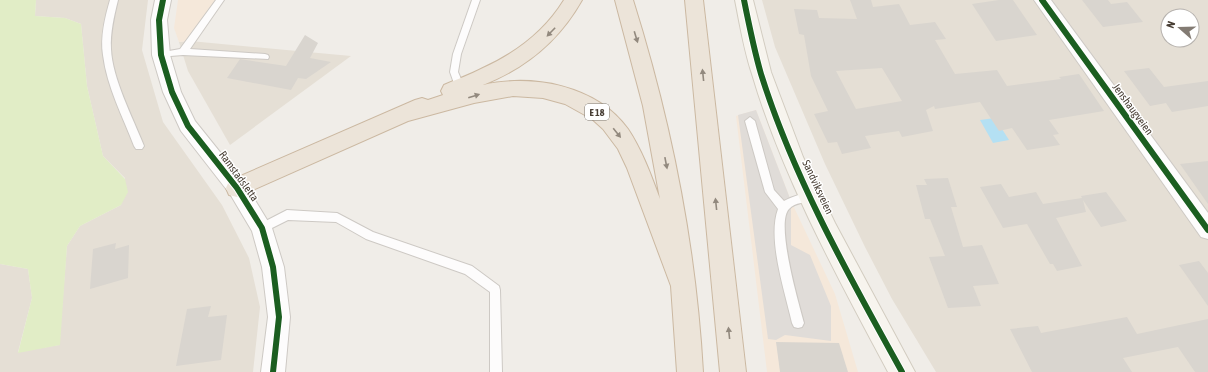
<svg xmlns="http://www.w3.org/2000/svg" width="1208" height="372" viewBox="0 0 1208 372" font-family="'Asap Condensed',sans-serif">
  <style>
    .residential { fill: #e5dfd5; fill-rule: evenodd }
    .commercial { fill: #f5e8da }
    .green { fill: #e1edc6 }
    .parking { fill: #e0dcd8 }
    .water { fill: #b4e0f3 }
    .building { fill: #d9d5cf; fill-rule: evenodd }
    .lines { fill: none; stroke-linecap: round; stroke-linejoin: round }
    .lane-casing { stroke: #cdc9c4; stroke-width: 2 }
    .street-casing { stroke: #cdc9c4; stroke-width: 2 }
    .secondary-casing { stroke: #d2ccc0; stroke-width: 2 }
    .highway-casing { stroke: #cbb8a1; stroke-width: 2 }
    .lane { fill: #fdfcfc; fill-rule: evenodd }
    .street { fill: #fdfcfc; fill-rule: evenodd }
    .secondary { fill: #f7f4ee; fill-rule: evenodd }
    .highway { fill: #ece4d9; fill-rule: evenodd }
    .cycleway-casing { stroke: #fff; stroke-width: 8 }
    .cycleway { stroke: #1b5e20; stroke-width: 6 }
    .oneway { fill: #92897e }
    .labels { text-anchor: middle; stroke-width: 3; stroke-linejoin: round; paint-order: stroke }
    .shield { fill: #fff; stroke: #7f7871; stroke-width: 1 }
    .shield-label { font-size: 10px; font-weight: bold; fill: #483e34 }
    .street-label { font-size: 11px; fill: #483e34; stroke: #fff }
  </style>
  <rect width="100%" height="100%" fill="#f0ede8"/>
  <!-- residential -->
  <g class="residential">
    <path d="M36 0H148L142 50 163 122 222 205 249 258 260 307 253 372H0V264L28 269 32 298 18 352 59 345 67 246 80 226 121 205 125 178 103 156 87 86 81 24 65 18 35 16Z"/>
    <path d="M762 0H1208V372H936L892 299 865 247 825 164 775 47ZM1168 16H1192V40H1168Z"/>
    <path d="M190 41 351 56 230 145 188 71 179 42Z"/>
  </g>
  <!-- commercial -->
  <g class="commercial">
    <path d="M178 0H221L190 41 179 42 174 28Z"/>
    <path d="M756 110 791 201 835 294 858 372H767L736 116Z"/>
  </g>
  <!-- green -->
  <path class="green" d="M0 0H36L35 16 65 18 81 24 87 86 103 156 125 179 128 192 121 205 80 226 67 246 60 345 18 353 32 298 28 269 0 264Z"/>
  <!-- parking -->
  <path class="parking" d="M756 110 791 201V245L810 255 831 306V341L785 335 776 340 768 339 738 115Z"/>
  <!-- water -->
  <path class="water" d="M995 118 1009 140 993 143 980 120Z"/>
  <!-- building -->
  <g class="building">
    <path d="M850 0H871L873 7 899 4 910 25 935 22 946 39 935 40 955 74 997 70 1007 86 1061 79 1059 77 1079 74 1104 111 1049 120 1059 134 1053 135 1060 145 1027 150 1012 128 999 131 980 102 935 109 934 106 926 110 933 131 902 137 899 131 865 136 871 148 842 154 837 142 828 143 814 114 828 111 811 76 804 35 799 34 794 9 817 10 819 18 857 19ZM882 68 902 101 856 109 836 71Z"/>
    <path d="M999 0H1013L1037 35 996 41 972 4Z"/>
    <path d="M1082 0H1108L1111 4 1127 2 1143 22 1103 27Z"/>
    <path d="M305 35 318 43 310 58 331 62 306 79 298 78 291 90 227 78 240 59 286 66Z"/>
    <path d="M1149 68 1164 87 1208 81V106L1172 112 1166 103 1150 106 1124 71Z"/>
    <path d="M1208 161V204L1180 164Z"/>
    <path d="M948 178 957 207H951L963 247 982 245 999 284 973 286 981 306 948 308 929 257 945 256 930 219H925L916 185H927L924 179Z"/>
    <path d="M1001 184 1009 197 1036 192 1043 204 1082 198 1081 196 1106 192 1127 221 1101 227 1083 200 1086 212 1056 218 1082 266 1057 271 1053 264H1050L1027 224 1003 228 980 187Z"/>
    <path d="M116 243 115 249 129 245 128 278 90 289 93 249Z"/>
    <path d="M1199 261 1208 273V306L1179 265Z"/>
    <path d="M211 306 208 317 227 315 221 360 176 366 187 309Z"/>
    <path d="M1127 317 1137 334 1208 319V372H1195L1178 347 1123 358 1132 372H1032L1010 329 1038 326 1041 333Z"/>
    <path d="M776 342 839 343 848 372H780Z"/>
  </g>
  <g class="lines">
    <defs>
      <g id="lane">
        <path d="M110 0H118C114 16 110 33 111 49 112 78 133 118 144 146L142 149H136L134 146C123 117 107 87 103 55 100 37 105 17 110 0Z"/>
        <path d="M216 0H224L190 49 265 54 268 55 269 57 268 59 183 55 158 57 157 55 158 53 180 49Z"/>
        <path d="M472 0H480L461 54 458 72 464 86 459 90 456 89 450 72 453 54Z"/>
        <path d="M750 117 755 121 774 190 784 201C791 197 806 191 815 194L816 197 815 200C806 203 795 202 789 209 775 223 799 304 804 323L802 327 798 328 794 327 792 323C785 292 767 239 778 209L765 192 745 121Z"/>
        <path d="M287 210 337 213 373 232 472 266 499 286 500 290 502 372H490V292L465 274 366 239 336 222 288 220 262 233 258 231 257 228 258 225Z"/>
      </g>
      <g id="street">
        <path d="M155 0H171L167 20 170 55 181 92 195 121 244 182 272 228 284 267 290 317 285 372H261L268 317 262 267 252 231 230 194 181 131 163 92 152 55 151 20Z"/>
        <path d="M1034 0H1051L1208 213V239L1201 237Z"/>
      </g>
      <path id="secondary" d="M735 0H753L771 72 803 157 835 223 915 372H888C837 276 783 179 752 74 744 50 740 25 735 0Z"/>
      <g id="highway">
        <path d="M564 0H582C559 41 526 68 483 85 533 74 596 85 628 129 642 150 651 175 660 199L643 106 615 0H633C671 121 696 246 703 372H677L671 286 627 168 618 149 603 129 592 119 565 104 543 98 513 96 474 103 408 121 237 197 229 195 226 188 229 181 415 100 422 98 428 100 443 95 441 91 444 85C457 79 470 75 483 68 516 53 545 31 564 0Z"/>
        <path d="M685 0H703L746 372H720Z"/>
      </g>
    </defs>
    <!-- lane casing -->
    <use href="#lane" class="lane-casing"/>
    <!-- street casing -->
    <use href="#street" class="street-casing"/>
    <!-- secondary casing -->
    <use href="#secondary" class="secondary-casing"/>
    <!-- highway casing -->
    <use href="#highway" class="highway-casing"/>
    <!-- lane -->
    <use href="#lane" class="lane"/>
    <!-- street -->
    <use href="#street" class="street"/>
    <!-- secondary -->
    <use href="#secondary" class="secondary"/>
    <!-- highway -->
    <use href="#highway" class="highway"/>
    <defs>
      <g id="cycleway">
        <path d="M163 0 159 20 161 55 172 92 188 126 237 188 262 228 273 267 279 317 273 372"/>
        <path d="M744 0C749 25 754 50 761 74 794 179 849 276 902 372"/>
        <path d="M1042 0 1208 230"/>
      </g>
    </defs>
    <!-- cycleway casing -->
    <use href="#cycleway" class="cycleway-casing"/>
    <!-- cycleway -->
    <use href="#cycleway" class="cycleway"/>
  </g>
  <!-- one-way arrows -->
  <defs><path id="oneway-solid" d="M-6-.8H1V-3.2L6.5 0L1 3.2V.8H-6Z"/></defs>
  <g class="oneway">
    <use href="#oneway-solid" transform="translate(551 32) rotate(134)"/>
    <use href="#oneway-solid" transform="translate(636 37) rotate(73)"/>
    <use href="#oneway-solid" transform="translate(703 75) rotate(-96)"/>
    <use href="#oneway-solid" transform="translate(474 96) rotate(-17)"/>
    <use href="#oneway-solid" transform="translate(617 133) rotate(51)"/>
    <use href="#oneway-solid" transform="translate(666 163) rotate(79)"/>
    <use href="#oneway-solid" transform="translate(716 204) rotate(-96)"/>
    <use href="#oneway-solid" transform="translate(729 333) rotate(-96)"/>
  </g>
  <g class="labels">
    <!-- shield labels -->
    <rect class="shield" x="585" y="104" width="24" height="16" rx="3"/>
    <g class="shield-label">
      <text x="597" y="116">E 18</text>
    </g>
    <!-- street labels -->
    <g class="street-label">
      <text transform="translate(1133 109) rotate(54)" y="4">Jenshaugveien</text>
      <text transform="translate(239 176) rotate(54)" y="4">Ramstadsletta</text>
      <text transform="translate(818 187) rotate(65)" y="4">Sandviksveien</text>
    </g>
  </g>
  <!-- north arrow -->
  <g transform="translate(1180 28) rotate(290)"><circle r="19" fill="#ffffff" stroke="#b6b2ae"/>
  <path d="M0-3L7 15L0 10L-7 15Z" fill="#837b73"/>
  <text y="-6" font-size="11" font-weight="bold" text-anchor="middle" fill="#483e34">N</text>
  </g>
</svg>
